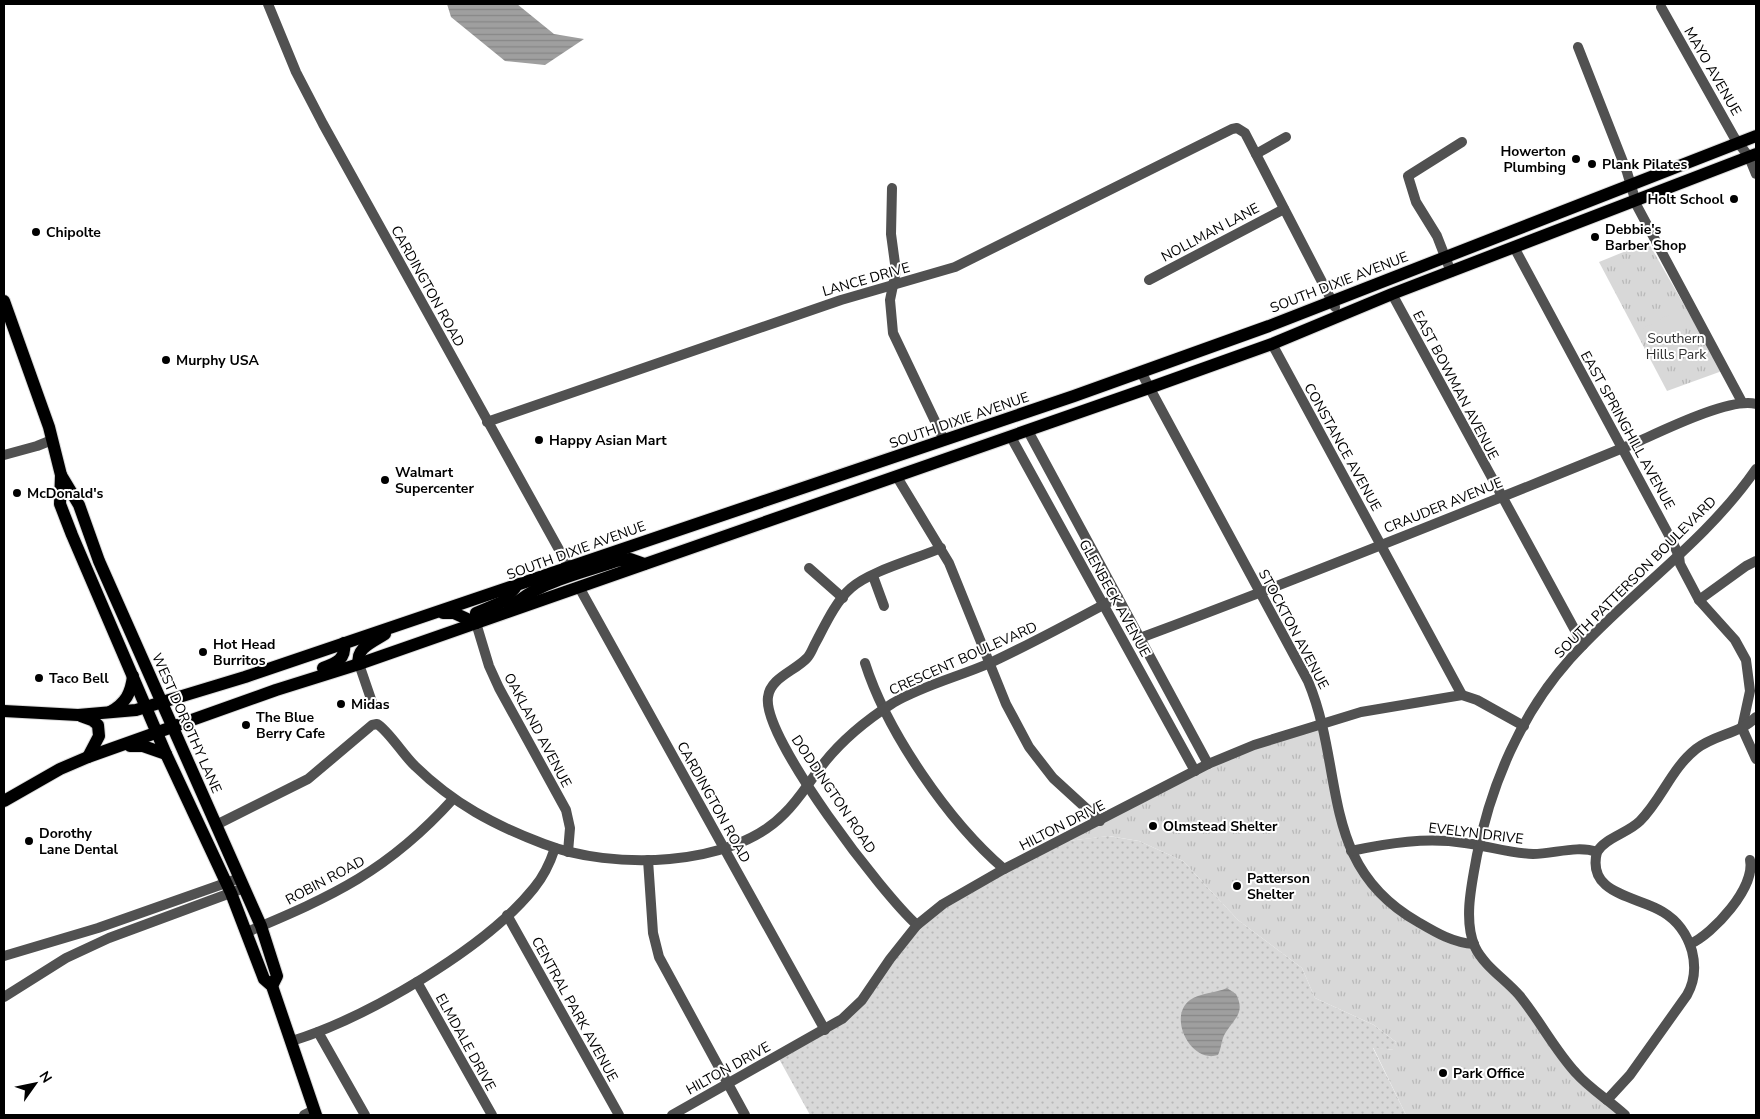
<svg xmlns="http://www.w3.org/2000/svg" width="1760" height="1119" viewBox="0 0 1760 1119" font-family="'Nunito Sans',sans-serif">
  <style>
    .grass { fill: url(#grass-dots) }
    .park { fill: url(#park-tufts) }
    .garden { fill: #d8d8d8 }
    .water { fill: url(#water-rules) }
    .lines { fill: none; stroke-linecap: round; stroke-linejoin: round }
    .major-casing { stroke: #dbdbdb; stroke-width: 14 }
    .minor { stroke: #515151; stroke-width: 10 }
    .major { stroke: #000; stroke-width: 12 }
    .poi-dot { fill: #000; stroke: #fff; stroke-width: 2 }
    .labels { text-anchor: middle; stroke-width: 4; stroke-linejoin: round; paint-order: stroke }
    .street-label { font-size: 14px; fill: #000; stroke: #fff }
    .poi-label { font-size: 14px; font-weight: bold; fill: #000; stroke: #fff; text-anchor: start }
    .park-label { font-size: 14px; fill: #2f2f2f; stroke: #fff }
  </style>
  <defs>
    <pattern id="grass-dots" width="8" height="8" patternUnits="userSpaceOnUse" patternTransform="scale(1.25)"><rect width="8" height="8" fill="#d8d8d8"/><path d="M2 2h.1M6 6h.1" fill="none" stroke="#b8b8b8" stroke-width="1.8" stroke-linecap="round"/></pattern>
    <pattern id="park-tufts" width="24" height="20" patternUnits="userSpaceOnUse" patternTransform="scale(1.25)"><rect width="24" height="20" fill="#d8d8d8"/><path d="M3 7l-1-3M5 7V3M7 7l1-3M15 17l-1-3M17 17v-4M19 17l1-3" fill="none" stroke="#b8b8b8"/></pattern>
    <pattern id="water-rules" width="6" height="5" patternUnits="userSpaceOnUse" patternTransform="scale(1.25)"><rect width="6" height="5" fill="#9f9f9f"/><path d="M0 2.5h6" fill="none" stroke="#878787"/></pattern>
  </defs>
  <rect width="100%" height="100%" fill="#fff"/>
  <!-- grass -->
  <path class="grass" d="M1108 836 1139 841 1183 861 1238 920 1302 968 1315 998 1374 1025 1396 1042 1394 1050 1373 1048 1406 1115H810L778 1057 842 1019 929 915 1060 842Z"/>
  <!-- park -->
  <g class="park">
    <path d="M1648 242 1722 371 1667 391 1599 262Z"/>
    <path d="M1322 724 1338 808 1371 884 1424 925 1474 944 1569 1065 1625 1115H1406L1373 1047 1393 1050 1396 1042 1374 1025 1315 998 1302 968 1238 920 1183 861 1139 841 1109 836 1060 842 1208 764Z"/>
  </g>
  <!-- garden -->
  <path class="garden" d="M1674 312 1691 345 1657 363 1640 330Z"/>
  <!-- water -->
  <g class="water">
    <path d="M447 4H517L554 34 584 39 545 65 505 61 451 17Z"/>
    <path d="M1227 988 1236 994C1245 1012 1236 1017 1226 1032 1221 1039 1222 1047 1218 1055 1191 1064 1167 1017 1190 1000 1199 993 1216 993 1227 988Z"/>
  </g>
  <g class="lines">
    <defs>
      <g id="major">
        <path d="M4 301 49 427 61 475 60 504 72 535 166 754 231 893 264 979 272 986 316 1115"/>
        <path d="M61 475 79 505 99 561 261 926 277 976 272 986"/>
        <path d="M509 610C532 583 582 573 616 561L630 559 644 564"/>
        <path d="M443 613H454L476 623"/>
        <path d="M476 623V613L502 602 515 588"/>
        <path d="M359 664C355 648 373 642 385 634"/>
        <path d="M323 668C337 663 346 659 344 643"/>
        <path d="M4 711 78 715 136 710 245 677 1074 396 1269 326 1756 136"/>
        <path d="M110 712C126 703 131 693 133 676"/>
        <path d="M81 716 92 720 98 725 99 736 88 757"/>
        <path d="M130 746H143L166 754"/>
        <path d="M4 801 60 769 88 757 276 690 359 664 1149 388 1272 344 1392 294 1756 154"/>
      </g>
    </defs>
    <!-- major casing -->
    <use href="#major" class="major-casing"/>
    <!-- minor -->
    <g class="minor">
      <path d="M268 4 296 72 323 124 572 573"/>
      <path d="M1661 7 1734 137 1749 157 1756 174"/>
      <path d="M1578 47 1627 172 1637 206 1742 402"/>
      <path d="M1256 154 1286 137"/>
      <path d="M892 188 891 234 896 271 890 300 893 333 944 440"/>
      <path d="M1515 249 1671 539 1679 556 1680 564 1699 600 1735 640 1746 660 1750 691 1742 728 1756 759"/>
      <path d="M1451 272 1437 236 1416 202 1408 176 1462 142"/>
      <path d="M1149 280 1284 209"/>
      <path d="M1392 294 1583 645"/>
      <path d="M1272 344 1462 695"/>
      <path d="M1141 372 1308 681C1346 772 1318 865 1418 922 1435 932 1453 943 1474 944"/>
      <path d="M487 422 841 300 955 267 1232 129 1237 128 1245 133 1335 307"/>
      <path d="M1028 431 1208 764"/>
      <path d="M1011 437 1195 771"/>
      <path d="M4 455 37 446 52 440"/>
      <path d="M897 477 949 563 1006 704 1029 747 1053 778 1100 821"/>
      <path d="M809 568 843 598"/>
      <path d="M873 576 884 606"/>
      <path d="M579 587 825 1030"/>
      <path d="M1699 600 1746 566 1756 561"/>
      <path d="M476 623 489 666 499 688 566 810 570 828 568 852"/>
      <path d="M1140 638C1306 576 1471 510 1635 443 1662 431 1730 397 1756 404"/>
      <path d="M865 663C887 732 949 822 1004 869"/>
      <path d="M359 664 372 702"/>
      <path d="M216 825 308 779 372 725 377 724C388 730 404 756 415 766 454 804 494 825 544 844 611 870 732 868 784 814 800 799 810 780 824 763 843 739 868 719 893 703 924 685 958 677 990 663 1033 643 1075 620 1118 597"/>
      <path d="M1351 851C1389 843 1426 837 1465 843 1488 846 1509 853 1533 854 1554 854 1577 845 1597 852"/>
      <path d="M648 860 653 933 659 957 745 1115"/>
      <path d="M507 915 619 1115"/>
      <path d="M917 925C884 896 762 738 768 697 770 678 795 671 807 658 811 654 813 647 816 642 825 625 836 601 851 588 870 571 916 559 941 548"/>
      <path d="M247 932C333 896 388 871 453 799"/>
      <path d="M1690 944C1713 934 1756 887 1750 860"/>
      <path d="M4 956 98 928 240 878"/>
      <path d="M417 982 492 1115"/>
      <path d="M4 997 66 958 109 938 244 888"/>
      <path d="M318 1032 365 1115"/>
      <path d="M292 1041C366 1018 485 949 534 888 544 876 550 863 555 848"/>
      <path d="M1607 1100 1630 1075 1687 995C1695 981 1696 967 1692 951 1687 934 1678 921 1663 912 1638 896 1586 895 1597 852 1605 838 1628 833 1640 821 1662 799 1671 769 1696 749 1715 734 1740 734 1756 717"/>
      <path d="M304 1115 314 1110"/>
      <path d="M672 1115 842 1019 862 1000 890 959 917 925 943 904 1004 869 1208 764 1254 745 1361 712 1462 695 1477 700 1524 726"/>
      <path d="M1625 1115C1609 1100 1590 1089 1576 1073 1554 1049 1539 1019 1519 995 1505 979 1484 966 1475 947 1463 920 1472 883 1477 855 1491 784 1521 714 1570 659 1629 593 1705 543 1756 469"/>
    </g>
    <!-- major -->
    <use href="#major" class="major"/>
  </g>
  <!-- markers -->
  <g class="poi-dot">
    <circle cx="1576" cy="159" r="5"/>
    <circle cx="1592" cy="164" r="5"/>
    <circle cx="1734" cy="199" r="5"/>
    <circle cx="36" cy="232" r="5"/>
    <circle cx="1595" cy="237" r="5"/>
    <circle cx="166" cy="360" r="5"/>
    <circle cx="539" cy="440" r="5"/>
    <circle cx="385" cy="480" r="5"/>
    <circle cx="17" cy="493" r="5"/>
    <circle cx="203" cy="652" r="5"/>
    <circle cx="39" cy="678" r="5"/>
    <circle cx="341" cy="704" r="5"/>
    <circle cx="246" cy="725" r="5"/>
    <circle cx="1153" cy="826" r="5"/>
    <circle cx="29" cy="841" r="5"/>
    <circle cx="1237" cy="886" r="5"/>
    <circle cx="1443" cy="1073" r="5"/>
  </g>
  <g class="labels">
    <!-- street labels -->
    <g class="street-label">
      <text transform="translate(1713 71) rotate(60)" y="5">MAYO AVENUE</text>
      <text transform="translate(1210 232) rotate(-28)" y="5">NOLLMAN LANE</text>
      <text transform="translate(866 279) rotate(-16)" y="5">LANCE DRIVE</text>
      <text transform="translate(1339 282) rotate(-21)" y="5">SOUTH DIXIE AVENUE</text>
      <text transform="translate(428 286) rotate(61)" y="5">CARDINGTON ROAD</text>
      <text transform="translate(1456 385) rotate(62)" y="5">EAST BOWMAN AVENUE</text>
      <text transform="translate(959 420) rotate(-19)" y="5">SOUTH DIXIE AVENUE</text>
      <text transform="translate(1628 430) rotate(61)" y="5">EAST SPRINGHILL AVENUE</text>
      <text transform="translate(1343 447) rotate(61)" y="5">CONSTANCE AVENUE</text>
      <text transform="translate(1443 505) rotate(-22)" y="5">CRAUDER AVENUE</text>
      <text transform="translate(576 550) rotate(-20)" y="5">SOUTH DIXIE AVENUE</text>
      <text transform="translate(1635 577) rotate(-45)" y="5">SOUTH PATTERSON BOULEVARD</text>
      <text transform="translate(1115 598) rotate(61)" y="5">GLENBECK AVENUE</text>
      <text transform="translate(1294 629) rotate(62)" y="5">STOCKTON AVENUE</text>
      <text transform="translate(963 658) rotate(-24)" y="5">CRESCENT BOULEVARD</text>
      <text transform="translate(187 723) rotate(66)" y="5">WEST DOROTHY LANE</text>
      <text transform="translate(538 730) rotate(62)" y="5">OAKLAND AVENUE</text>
      <text transform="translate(834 794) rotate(56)" y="5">DODDINGTON ROAD</text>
      <text transform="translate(714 802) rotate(61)" y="5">CARDINGTON ROAD</text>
      <text transform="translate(1062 825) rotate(-27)" y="5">HILTON DRIVE</text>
      <text transform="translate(1476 833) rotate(7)" y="5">EVELYN DRIVE</text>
      <text transform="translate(325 880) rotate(-28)" y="5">ROBIN ROAD</text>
      <text transform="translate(575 1009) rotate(61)" y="5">CENTRAL PARK AVENUE</text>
      <text transform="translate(466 1042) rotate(61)" y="5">ELMDALE DRIVE</text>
      <text transform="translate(728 1068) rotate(-29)" y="5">HILTON DRIVE</text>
    </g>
    <!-- poi labels -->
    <g class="poi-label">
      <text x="1566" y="156" text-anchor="end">Howerton<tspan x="1566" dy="16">Plumbing</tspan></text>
      <text x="1602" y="169">Plank Pilates</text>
      <text x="1724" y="204" text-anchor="end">Holt School</text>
      <text x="1605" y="234">Debbie's<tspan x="1605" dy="16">Barber Shop</tspan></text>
      <text x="46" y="237">Chipolte</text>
      <text x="176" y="365">Murphy USA</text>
      <text x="549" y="445">Happy Asian Mart</text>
      <text x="395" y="477">Walmart<tspan x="395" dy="16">Supercenter</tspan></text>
      <text x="27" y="498">McDonald's</text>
      <text x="213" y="649">Hot Head<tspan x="213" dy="16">Burritos</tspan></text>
      <text x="49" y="683">Taco Bell</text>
      <text x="351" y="709">Midas</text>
      <text x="256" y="722">The Blue<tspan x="256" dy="16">Berry Cafe</tspan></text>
      <text x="1163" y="831">Olmstead Shelter</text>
      <text x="39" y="838">Dorothy<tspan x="39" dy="16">Lane Dental</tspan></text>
      <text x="1247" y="883">Patterson<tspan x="1247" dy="16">Shelter</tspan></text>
      <text x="1453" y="1078">Park Office</text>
    </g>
    <!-- park labels -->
    <g class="park-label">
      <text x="1676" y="343">Southern<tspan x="1676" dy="16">Hills Park</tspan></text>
    </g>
  </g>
  <!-- border -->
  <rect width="1760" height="1119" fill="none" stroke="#000000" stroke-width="10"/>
  <!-- north arrow -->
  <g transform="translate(35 1084) rotate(57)" stroke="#ffffff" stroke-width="4" paint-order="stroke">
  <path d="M0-4L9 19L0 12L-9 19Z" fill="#000000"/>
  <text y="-8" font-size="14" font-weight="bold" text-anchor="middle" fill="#000000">N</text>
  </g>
</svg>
